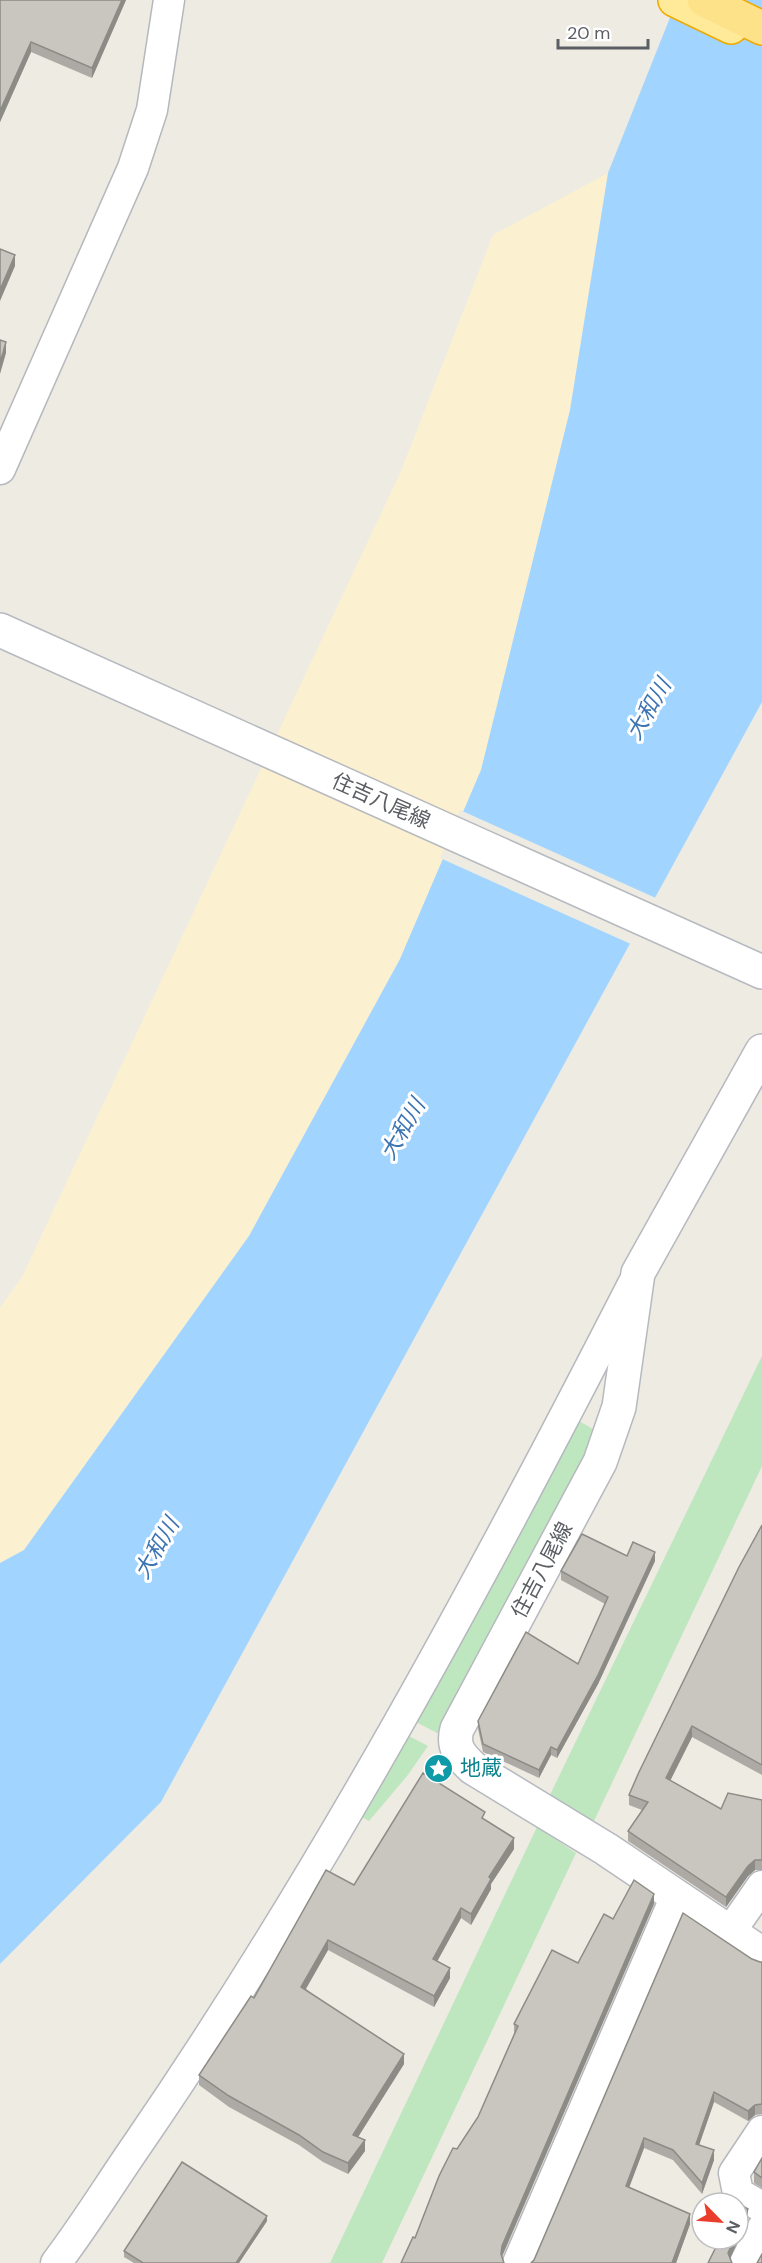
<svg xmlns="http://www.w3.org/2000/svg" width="762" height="2263" viewBox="0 0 762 2263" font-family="'DM Sans','Noto Sans JP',sans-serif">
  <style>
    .green { fill: #bee6bf }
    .sand { fill: #fbf1d1 }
    .water { fill: #a1d5ff }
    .pier { fill: #eeebe2 }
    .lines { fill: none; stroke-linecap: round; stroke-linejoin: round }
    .minor-casing { stroke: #b5b8bd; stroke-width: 33 }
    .secondary-casing { stroke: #b6b9bf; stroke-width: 36 }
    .trunk-casing { stroke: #f0a900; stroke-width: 36 }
    .motorway-casing { stroke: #f0a900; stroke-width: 36 }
    .minor { stroke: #fff; stroke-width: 30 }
    .secondary { stroke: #fff; stroke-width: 33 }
    .trunk { stroke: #feea98; stroke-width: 33 }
    .motorway { stroke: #fee289; stroke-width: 33 }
    .wall { fill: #adaaa5 }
    .shaded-wall { fill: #8d8b86 }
    .building { fill: #c9c6c0; stroke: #8d8b86; stroke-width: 1.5 }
    .labels { text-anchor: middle; stroke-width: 6; stroke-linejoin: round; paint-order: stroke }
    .street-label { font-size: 21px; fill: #5b5e63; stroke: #fff }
    .culture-label { font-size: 21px; fill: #0d838f; stroke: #fff; text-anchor: start }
    .water-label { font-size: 22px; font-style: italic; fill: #3d74b2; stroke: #fff }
  </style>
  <rect width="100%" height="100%" fill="#eeebe2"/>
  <!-- green -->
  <g class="green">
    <path d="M762 1356V1466L594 1821 549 1797Z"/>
    <path d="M579 1421 598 1432 439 1734 416 1722Z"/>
    <path d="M407 1735 428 1746 407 1776 369 1821 360 1816Z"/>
    <path d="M537 1827 576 1853 382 2263H330Z"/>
  </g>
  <!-- sand -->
  <path class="sand" d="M608 173 570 410 481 770 400 959 249 1236 24 1550 0 1563V1308L22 1277 401 471 493 235Z"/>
  <!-- water -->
  <path class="water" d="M677 0H762V702L161 1802 0 1964V1563L24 1550 249 1236 400 959 481 770 570 410 608 173Z"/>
  <!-- pier -->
  <path class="pier" d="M460 810 658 899 633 945 440 858Z"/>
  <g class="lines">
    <defs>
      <g id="minor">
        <path d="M0 469 133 168 152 110 169 0"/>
        <path d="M730 1932 762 1886"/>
        <path d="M762 2131 734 2173 738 2193 762 2207"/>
        <path d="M56 2263C85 2225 110 2184 137 2145 325 1871 482 1579 633 1284"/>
        <path d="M518 2263 676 1896"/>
        <path d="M745 2263 762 2229"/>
      </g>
      <g id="secondary">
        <path d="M0 630 762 972"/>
        <path d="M762 1051 638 1273 619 1407 600 1462 457 1729C452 1747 460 1756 473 1768L606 1849 762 1954"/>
      </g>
      <path id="trunk" d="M675 0 731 27"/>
      <path id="motorway" d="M704 0 762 28"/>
    </defs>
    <!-- minor casing -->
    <use href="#minor" class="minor-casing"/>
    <!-- secondary casing -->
    <use href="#secondary" class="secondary-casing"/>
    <!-- trunk casing -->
    <use href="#trunk" class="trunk-casing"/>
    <!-- motorway casing -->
    <use href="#motorway" class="motorway-casing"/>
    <!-- minor -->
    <use href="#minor" class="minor"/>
    <!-- secondary -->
    <use href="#secondary" class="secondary"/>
    <!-- trunk -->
    <use href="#trunk" class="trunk"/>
    <!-- motorway -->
    <use href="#motorway" class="motorway"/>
  </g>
  <!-- wall -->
  <g class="wall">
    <path d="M0 0H126L92 78 31 52 0 122Z"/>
    <path d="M762 1525V1775L692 1737 670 1781 721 1809 762 1800V1870H755L748 1876 726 1907 628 1841V1831L642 1810 629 1805V1795Z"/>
    <path d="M627 1556 655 1561 598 1684 557 1758 551 1755 539 1778 483 1752 478 1729V1721L578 1664 605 1604 561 1580V1571Z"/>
    <path d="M485 1820 514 1849 491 1884V1889L471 1925 461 1918 437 1961 450 1978 434 2007 328 1950 306 1989 404 2064 358 2137 365 2151 348 2174 323 2162 299 2145 229 2107 199 2085V2075L254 1998 354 1885Z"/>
    <path d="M654 1904 502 2257 415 2238 457 2149 478 2117 514 2034V2024L578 1963 613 1919Z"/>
    <path d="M752 1959 760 1962H762V2114L755 2115 748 2121 714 2102 699 2145 714 2160 702 2194 673 2160 644 2148 629 2187 690 2224 676 2263H531Z"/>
    <path d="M762 2158V2188L754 2183V2172Z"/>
    <path d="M267 2221 239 2263H134L124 2257V2251Z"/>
  </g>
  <!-- shaded-wall -->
  <g class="shaded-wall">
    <path d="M122 0H126L92 78V68Z"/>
    <path d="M31 42V52L0 122V111Z"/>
    <path d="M15 255V266L0 301V290Z"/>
    <path d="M6 342V353L0 374V363Z"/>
    <path d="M655 1552V1561L598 1684 557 1758V1750Z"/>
    <path d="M692 1726V1737L666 1789V1778Z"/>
    <path d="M551 1747V1755L539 1778V1770Z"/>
    <path d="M514 1838V1849L491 1884V1889L471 1925V1914L489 1877Z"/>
    <path d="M755 1860V1870L748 1876 726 1907V1897L748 1866Z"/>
    <path d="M654 1894V1904L502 2256 501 2263 502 2246Z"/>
    <path d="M461 1908V1918L433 1969V1959Z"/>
    <path d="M328 1940V1950L301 1997V1987Z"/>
    <path d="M450 1968V1978L434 2007V1996Z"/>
    <path d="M404 2054V2064L353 2145V2135Z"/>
    <path d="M714 2092V2102L696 2154V2144Z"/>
    <path d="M755 2105V2115L748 2121V2111Z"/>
    <path d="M644 2138V2148L626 2196V2186Z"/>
    <path d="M365 2140V2151L348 2174V2163Z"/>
    <path d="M714 2150V2160L702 2194V2183Z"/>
    <path d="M748 2209V2219L728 2263V2253L734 2239H738V2231Z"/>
    <path d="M690 2214V2224L676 2263H672Z"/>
    <path d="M267 2216V2221L239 2263H236Z"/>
  </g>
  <!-- building -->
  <g class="building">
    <path d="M0 0H122L92 68 31 42 0 111Z"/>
    <path d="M0 249 15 255 0 290Z"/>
    <path d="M0 340 6 342 0 363Z"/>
    <path d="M762 1525V1765L692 1726 666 1778 721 1809 728 1793 762 1800V1860H755L748 1866 726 1897 628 1831 648 1802 629 1795 639 1772 739 1567Z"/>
    <path d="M582 1534 627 1556 633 1542 655 1552 598 1675 557 1750 551 1747 539 1770 483 1744 478 1721 526 1632 578 1664 608 1597 561 1571Z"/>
    <path d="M423 1773 485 1812 482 1818 514 1838 489 1877 491 1879 471 1914 461 1908 433 1959 450 1968 434 1996 328 1940 301 1987 404 2054 353 2135 365 2140 348 2163 323 2152 299 2135 229 2096 199 2075 251 1996 254 1998 326 1870 354 1885Z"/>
    <path d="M634 1880 654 1894 502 2246 501 2254 504 2263H401L413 2237 415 2238 439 2176 453 2148 457 2149 478 2117 518 2026 514 2024 552 1950 578 1963 604 1914 613 1919Z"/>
    <path d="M683 1913 752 1959 760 1962H762V2104L755 2105 748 2111 714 2092 696 2144 714 2150 702 2183 673 2150 644 2138 626 2186 690 2214 672 2263H531L534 2260Z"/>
    <path d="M762 2158V2178L754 2172Z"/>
    <path d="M182 2162 267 2216 236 2263H143L124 2251Z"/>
    <path d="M738 2203 748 2209 738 2231Z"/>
    <path d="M720 2239H734L728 2253 732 2263H708Z"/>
    <path d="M762 2254V2263H757Z"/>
  </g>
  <!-- icons -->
  <defs>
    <symbol id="sight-disc" viewBox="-11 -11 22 22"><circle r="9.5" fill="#0f9aa8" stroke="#fff"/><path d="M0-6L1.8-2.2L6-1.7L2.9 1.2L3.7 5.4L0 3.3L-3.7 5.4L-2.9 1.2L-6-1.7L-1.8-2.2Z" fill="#fff"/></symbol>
  </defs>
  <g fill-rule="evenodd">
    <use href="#sight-disc" x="422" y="1752" width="33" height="33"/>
  </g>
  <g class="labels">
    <!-- street labels -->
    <g class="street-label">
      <text transform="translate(381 801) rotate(24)" y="7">住吉八尾線</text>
      <text transform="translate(542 1570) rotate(-62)" y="7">住吉八尾線</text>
    </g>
    <!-- culture labels -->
    <g class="culture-label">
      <text x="460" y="1775">地蔵</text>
    </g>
    <!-- water labels -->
    <g class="water-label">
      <text transform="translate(648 709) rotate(-60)" y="8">大和川</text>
      <text transform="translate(402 1129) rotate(-60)" y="8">大和川</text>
      <text transform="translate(156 1548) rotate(-60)" y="8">大和川</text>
    </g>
  </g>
  <!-- north arrow -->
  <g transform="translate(720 2221) rotate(115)"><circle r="28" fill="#ffffff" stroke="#bdbfc1" stroke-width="1.5"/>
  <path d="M0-4.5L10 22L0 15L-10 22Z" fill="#eb3d2b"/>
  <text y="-9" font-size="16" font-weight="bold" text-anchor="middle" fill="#5b5e63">N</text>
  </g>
  <!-- scale -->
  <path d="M558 39v9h90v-9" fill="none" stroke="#5b5e63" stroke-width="3"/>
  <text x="567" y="39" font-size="18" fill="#5b5e63" stroke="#ffffff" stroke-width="4.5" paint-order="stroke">20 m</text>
</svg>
